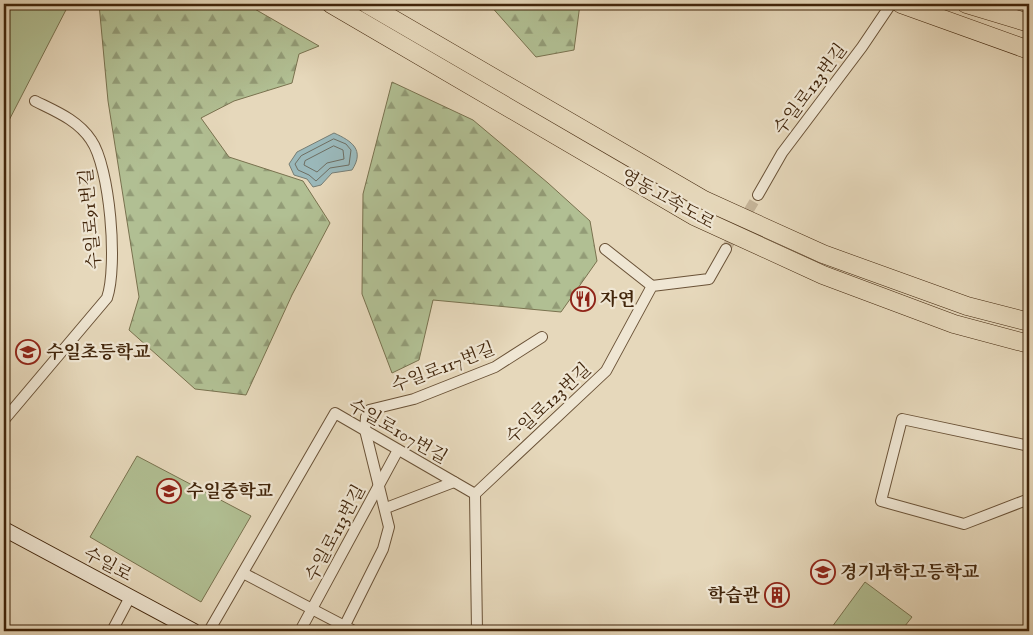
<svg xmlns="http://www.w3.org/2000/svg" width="1033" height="635" viewBox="0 0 1033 635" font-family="'IM FELL English','Noto Serif KR',serif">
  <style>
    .forest { fill: url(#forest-firs); stroke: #79724f }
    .pitch { fill: #b1bf93; stroke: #79724f }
    .water { fill: #9ab8ba; stroke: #767d74 }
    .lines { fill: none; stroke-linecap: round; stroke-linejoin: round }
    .shore { stroke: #6e6e62; stroke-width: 1 }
    .street-tunnel { stroke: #c5b498; stroke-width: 10; stroke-dasharray: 10 5; stroke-linecap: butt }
    .street-casing { stroke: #6a5237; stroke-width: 12 }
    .secondary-casing { stroke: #41250b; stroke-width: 16 }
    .highway-casing { stroke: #41250b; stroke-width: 19 }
    .street { stroke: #efe6d3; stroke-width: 10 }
    .secondary { stroke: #efe6d3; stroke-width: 14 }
    .highway { stroke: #e6d8bb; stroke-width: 18 }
    .labels { text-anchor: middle; stroke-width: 4.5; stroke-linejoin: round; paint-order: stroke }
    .street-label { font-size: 18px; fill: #41250b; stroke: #efe6d3 }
    .poi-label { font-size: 18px; font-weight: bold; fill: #41250b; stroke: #efe6d3; text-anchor: start }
  </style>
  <defs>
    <pattern id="forest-firs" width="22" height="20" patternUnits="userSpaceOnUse" patternTransform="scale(1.25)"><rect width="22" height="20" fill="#b1bf93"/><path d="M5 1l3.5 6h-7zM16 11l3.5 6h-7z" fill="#929b76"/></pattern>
  </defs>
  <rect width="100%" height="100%" fill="#e6d8bb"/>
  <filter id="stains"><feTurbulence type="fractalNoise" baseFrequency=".004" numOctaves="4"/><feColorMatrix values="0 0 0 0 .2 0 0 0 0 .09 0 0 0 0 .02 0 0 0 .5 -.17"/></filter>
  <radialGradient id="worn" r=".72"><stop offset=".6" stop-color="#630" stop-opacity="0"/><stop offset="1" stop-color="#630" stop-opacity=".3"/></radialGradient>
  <!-- forest -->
  <g class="forest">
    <path d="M99 4H246L319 46 299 54 292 83 234 101 201 118 229 157 303 181 330 223 292 295 246 395 195 389 129 330 139 297 108 101Z"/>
    <path d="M489 4H580L574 50 536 57Z"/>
    <path d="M392 82 473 120 548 183 590 221 597 261 561 312 433 300 419 360 392 373 362 294 363 194Z"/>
  </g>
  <!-- pitch -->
  <g class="pitch">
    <path d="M4 4H69L4 130Z"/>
    <path d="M137 456 251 516 201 602 90 537Z"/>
    <path d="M865 582 912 617 901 631H829Z"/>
  </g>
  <!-- water -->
  <path class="water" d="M334 133C352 141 365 150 352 170L332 173 321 185 313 187 307 179 294 175 289 164 297 152Z"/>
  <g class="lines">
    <!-- shore -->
    <g class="shore">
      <path d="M334 139 346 144 351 150 349 165 330 168 316 181 309 175 298 170 295 164 301 156Z"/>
      <path d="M334 146 343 150 344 159 327 163 317 172 304 165 305 161Z"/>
    </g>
    <!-- street-tunnel -->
    <path class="street-tunnel" d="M726 249 758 195"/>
    <defs>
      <g id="street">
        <path d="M758 195 782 153 862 47 891 4"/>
        <path d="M605 249 652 286"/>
        <path d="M4 420 107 298C118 266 110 167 91 140 78 120 55 111 35 101"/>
        <path d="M1029 446 902 419 881 501 964 524 1029 499"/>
        <path d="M386 508 454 482"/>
        <path d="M243 573 354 631"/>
        <path d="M112 631 130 597"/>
        <path d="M209 631 335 413 475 494"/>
        <path d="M300 631 398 450"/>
        <path d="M342 631 383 549 389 527 365 430 366 417 369 410 414 399 495 367 542 337"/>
        <path d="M477 631 475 494 606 371 652 286 709 279 726 249"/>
      </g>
      <path id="secondary" d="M4 529 194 631"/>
      <g id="highway">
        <path d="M331 4 694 216 823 275 954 324 1029 344"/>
        <path d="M367 4 704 200 823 254 967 306 1029 322"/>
        <path d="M901 4 1029 50"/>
        <path d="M966 4 1029 23"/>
      </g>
    </defs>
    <!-- street casing -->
    <use href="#street" class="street-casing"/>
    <!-- secondary casing -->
    <use href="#secondary" class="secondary-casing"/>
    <!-- highway casing -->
    <use href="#highway" class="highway-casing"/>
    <!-- street -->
    <use href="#street" class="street"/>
    <!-- secondary -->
    <use href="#secondary" class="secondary"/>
    <!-- highway -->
    <use href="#highway" class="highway"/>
  </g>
  <!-- icons -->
  <defs>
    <symbol id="restaurant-ring" viewBox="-11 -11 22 22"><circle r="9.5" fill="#efe6d3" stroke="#8f2418" stroke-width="1.5"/><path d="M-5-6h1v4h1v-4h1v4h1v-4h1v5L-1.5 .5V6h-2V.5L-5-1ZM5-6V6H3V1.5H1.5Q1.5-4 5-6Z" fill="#8f2418"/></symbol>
    <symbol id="school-ring" viewBox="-11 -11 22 22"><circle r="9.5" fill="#efe6d3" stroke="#8f2418" stroke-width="1.5"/><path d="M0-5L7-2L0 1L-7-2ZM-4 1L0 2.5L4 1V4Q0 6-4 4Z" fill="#8f2418"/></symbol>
    <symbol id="building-ring" viewBox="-11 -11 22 22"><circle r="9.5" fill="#efe6d3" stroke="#8f2418" stroke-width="1.5"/><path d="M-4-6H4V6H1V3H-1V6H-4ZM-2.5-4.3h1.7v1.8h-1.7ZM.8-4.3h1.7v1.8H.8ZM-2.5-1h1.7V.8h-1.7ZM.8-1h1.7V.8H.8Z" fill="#8f2418"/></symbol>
  </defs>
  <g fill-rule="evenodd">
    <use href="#restaurant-ring" x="569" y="285" width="28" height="28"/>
    <use href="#school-ring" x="14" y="338" width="28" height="28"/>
    <use href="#school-ring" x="155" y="477" width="28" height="28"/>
    <use href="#school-ring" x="809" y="558" width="28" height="28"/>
    <use href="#building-ring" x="763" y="581" width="28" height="28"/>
  </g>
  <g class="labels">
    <!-- street labels -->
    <g class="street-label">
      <text transform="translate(810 89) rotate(-53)" y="6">수일로123번길</text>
      <text transform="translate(668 199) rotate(29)" y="6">영동고속도로</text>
      <text transform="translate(90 219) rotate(-95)" y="6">수일로91번길</text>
      <text transform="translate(443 367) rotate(-21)" y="6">수일로117번길</text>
      <text transform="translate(548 403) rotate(-43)" y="6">수일로123번길</text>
      <text transform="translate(398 431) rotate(30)" y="6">수일로107번길</text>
      <text transform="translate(335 533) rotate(-62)" y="6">수일로113번길</text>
      <text transform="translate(108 564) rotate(28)" y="6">수일로</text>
    </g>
    <!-- poi labels -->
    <g class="poi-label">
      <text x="600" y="305">자연</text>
      <text x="46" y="358">수일초등학교</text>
      <text x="186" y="497">수일중학교</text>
      <text x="840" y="578">경기과학고등학교</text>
      <text x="760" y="601" text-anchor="end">학습관</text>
    </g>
  </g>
  <!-- margin -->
  <rect width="1033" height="635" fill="none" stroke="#e6d8bb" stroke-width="20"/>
  <rect x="5" y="5" width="1023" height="625" fill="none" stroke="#41250b" stroke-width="2.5"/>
  <rect x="10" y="10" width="1013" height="615" fill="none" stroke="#41250b"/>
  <rect width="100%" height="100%" filter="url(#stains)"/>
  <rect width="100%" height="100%" fill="url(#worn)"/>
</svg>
